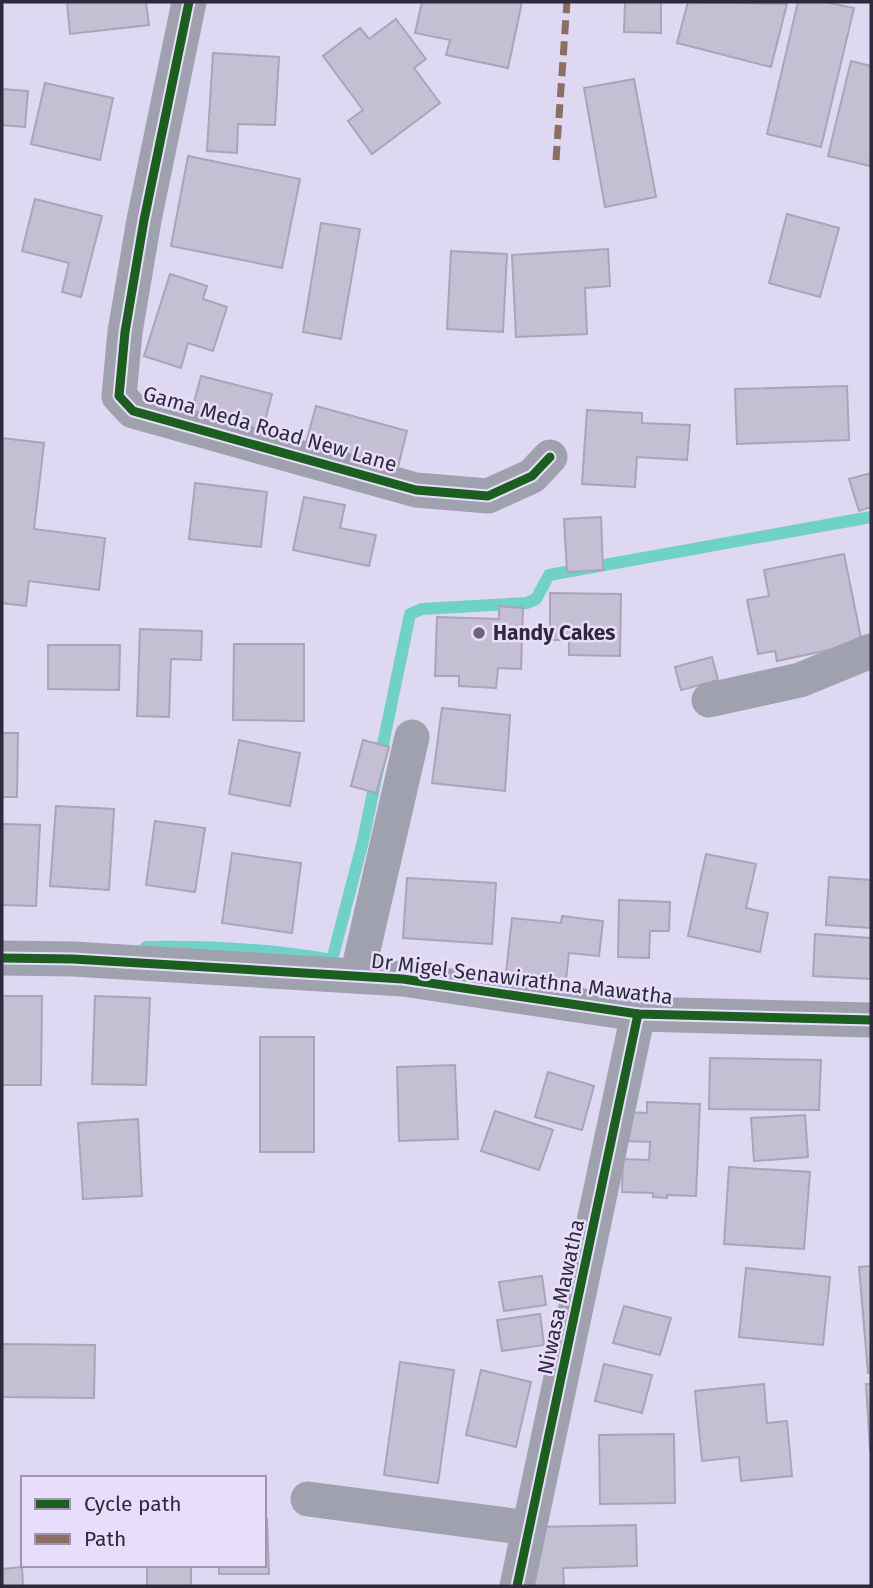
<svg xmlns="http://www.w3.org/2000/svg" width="873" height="1588" viewBox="0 0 873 1588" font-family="'Fira Sans',sans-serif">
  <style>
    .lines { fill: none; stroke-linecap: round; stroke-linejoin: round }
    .stream { stroke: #70d1c7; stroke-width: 12 }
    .building { fill: #c5bfd3; stroke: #a9a4b7; stroke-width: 2 }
    .minor { stroke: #9fa1ae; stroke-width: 35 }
    .quiet { stroke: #8d6e63; stroke-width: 7; stroke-dasharray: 14 7; stroke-linecap: butt }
    .cycleway-casing { stroke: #e6defa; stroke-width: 13 }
    .cycleway { stroke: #1b5e20; stroke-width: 9 }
    .poi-dot { fill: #6c667b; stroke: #e6defa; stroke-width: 2.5 }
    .labels { text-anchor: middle; stroke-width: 5; stroke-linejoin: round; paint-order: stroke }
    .street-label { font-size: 21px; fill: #2e293b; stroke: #e6defa }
    .poi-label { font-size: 21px; font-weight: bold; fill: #2e293b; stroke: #e6defa; text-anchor: start }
  </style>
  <rect width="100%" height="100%" fill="#dfd8f2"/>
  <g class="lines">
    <!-- stream -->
    <path class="stream" d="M146 947C208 946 271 949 332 960L363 841 410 614 422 609 527 603 536 599 549 575 871 517"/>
  </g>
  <!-- building -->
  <g class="building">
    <path d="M67 2H146L149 25 70 34Z"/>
    <path d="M422 2H522L508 68 446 55 450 40 415 33Z"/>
    <path d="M625 2H661V33L624 32Z"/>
    <path d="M688 2 787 4 771 67 677 43Z"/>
    <path d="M798 2H825L854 8 821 147 767 134Z"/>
    <path d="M396 19 426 59 414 68 440 103 372 154 348 121 363 110 323 56 360 28 369 39Z"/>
    <path d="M213 53 279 57 275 125 238 124 237 153 207 151Z"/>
    <path d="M851 61 871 66 870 166 828 156Z"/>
    <path d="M634 79 656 197 605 207 584 88Z"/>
    <path d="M45 83 113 98 100 160 31 144Z"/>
    <path d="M2 89 28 91 25 127 2 125Z"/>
    <path d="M188 156 300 179 282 268 171 246Z"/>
    <path d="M35 199 102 216 81 297 62 292 69 263 22 251Z"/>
    <path d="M787 214 839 228 820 297 769 283Z"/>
    <path d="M321 223 360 229 341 339 303 332Z"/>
    <path d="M608 249 610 286 585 288 587 334 516 337 512 255Z"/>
    <path d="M451 251 507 254 503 332 447 329Z"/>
    <path d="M170 274 207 286 203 299 227 307 213 351 188 343 181 368 144 356Z"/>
    <path d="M201 376 272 394 262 432 191 414Z"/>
    <path d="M847 386 849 440 737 444 735 389Z"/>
    <path d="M316 406 407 431 396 475 304 450Z"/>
    <path d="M587 410 642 413V423L690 425 687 460 637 457 635 487 582 484Z"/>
    <path d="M2 438 44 443 34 529 105 538 99 590 29 581 26 606 2 603Z"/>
    <path d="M871 473V507L859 511 849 479Z"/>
    <path d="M195 483 267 492 261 547 189 539Z"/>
    <path d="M304 497 345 505 340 528 376 535 369 566 293 550Z"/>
    <path d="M601 517 603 570 567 572 564 519Z"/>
    <path d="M844 554 862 643 777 661 775 651 758 654 747 600 769 596 764 570Z"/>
    <path d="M550 593 621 594 620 656 569 655V640H550Z"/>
    <path d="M499 606 523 608 521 669 498 668 496 688 459 686V676H435L437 617 499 619Z"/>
    <path d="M140 629 202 631 201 660 171 659 169 717 137 716Z"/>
    <path d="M234 644H304V721L233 720Z"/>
    <path d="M48 645H120L119 690 48 689Z"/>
    <path d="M712 657 718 680 681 690 675 667Z"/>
    <path d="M442 708 510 715 505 791 432 783Z"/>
    <path d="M2 733H18L17 797H2Z"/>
    <path d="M239 740 300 753 290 806 229 794Z"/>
    <path d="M363 740 389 747 376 793 351 786Z"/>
    <path d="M56 806 114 809 109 890 50 886Z"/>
    <path d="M155 821 205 828 195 892 146 885Z"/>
    <path d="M2 824 40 825 36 906 2 905Z"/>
    <path d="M232 853 301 863 292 933 222 923Z"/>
    <path d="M706 854 756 864 746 908 768 913 760 952 688 936Z"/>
    <path d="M829 877 871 880V928L826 925Z"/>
    <path d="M407 878 496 883 492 944 403 938Z"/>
    <path d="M619 900 670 902 669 931H650L649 958 618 957Z"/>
    <path d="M562 916 603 921 599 956 569 953 565 989 505 982 512 918 561 923Z"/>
    <path d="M815 934 871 938V979L813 976Z"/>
    <path d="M2 996H42L41 1085H2Z"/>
    <path d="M95 996 150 998 146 1085 92 1084Z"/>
    <rect x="260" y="1037" width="54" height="115"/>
    <path d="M710 1058 821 1060 819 1110 709 1109Z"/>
    <path d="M455 1065 458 1139 399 1141 397 1067Z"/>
    <path d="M548 1072 594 1086 582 1130 535 1117Z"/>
    <path d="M647 1102 700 1104 696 1196 667 1195V1198L653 1197V1193L622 1192 623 1159 649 1160 650 1142 627 1141 628 1112 647 1113Z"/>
    <path d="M495 1111 553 1130 539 1170 481 1151Z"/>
    <path d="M805 1115 808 1157 754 1161 751 1118Z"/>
    <path d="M138 1119 142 1196 83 1199 78 1123Z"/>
    <path d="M729 1167 810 1172 804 1249 724 1244Z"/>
    <path d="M871 1266V1373H868L859 1267Z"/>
    <path d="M746 1268 830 1277 823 1345 739 1337Z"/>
    <path d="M542 1276 546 1305 504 1311 499 1282Z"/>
    <path d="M624 1306 671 1318 660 1355 613 1343Z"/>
    <path d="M540 1314 544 1345 502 1351 497 1320Z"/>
    <path d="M2 1344 95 1345 94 1398 2 1397Z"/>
    <path d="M400 1362 454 1370 438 1483 384 1475Z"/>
    <path d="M604 1364 652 1375 642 1413 595 1401Z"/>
    <path d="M481 1370 531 1382 516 1447 466 1435Z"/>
    <path d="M764 1384 767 1423 787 1421 792 1476 741 1481 739 1457 702 1461 695 1391Z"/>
    <path d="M866 1384H871V1450H870Z"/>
    <path d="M674 1434 675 1503 600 1504 599 1435Z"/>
    <path d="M264 1519H267L269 1574H219V1565H264Z"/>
    <path d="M636 1525 637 1566 563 1568 564 1586H533V1527Z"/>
    <rect x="147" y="1565" width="44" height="21"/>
    <path d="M22 1567 23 1586H2V1569Z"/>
  </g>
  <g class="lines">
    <!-- minor -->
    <g class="minor">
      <path d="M189 2 144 220 125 332 119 396 133 411 416 490 488 496 532 476 550 457"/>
      <path d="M709 700 800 680 871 651"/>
      <path d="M2 958 73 959 403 979 638 1014 871 1020"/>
      <path d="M357 976 412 737"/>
      <path d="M308 1499 529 1528"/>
      <path d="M517 1586 638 1014"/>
    </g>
    <!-- quiet -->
    <path class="quiet" d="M556 160 567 2"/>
    <defs>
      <g id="cycleway">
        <path d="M189 2 144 220 125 332 119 396 133 411 416 490 488 496 532 476 550 457"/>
        <path d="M2 958 73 959 403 979 638 1014 871 1020"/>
        <path d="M517 1586 638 1014"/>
      </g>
    </defs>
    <!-- cycleway casing -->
    <use href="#cycleway" class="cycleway-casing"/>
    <!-- cycleway -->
    <use href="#cycleway" class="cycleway"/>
  </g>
  <!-- markers -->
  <circle class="poi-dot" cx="479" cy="633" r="7"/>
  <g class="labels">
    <!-- street labels -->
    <g class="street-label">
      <text transform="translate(270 429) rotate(16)" y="7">Gama Meda Road New Lane</text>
      <text transform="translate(522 979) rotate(7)" y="7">Dr Migel Senawirathna Mawatha</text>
      <text transform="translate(561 1297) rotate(-78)" y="7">Niwasa Mawatha</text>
    </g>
    <!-- poi labels -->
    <g class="poi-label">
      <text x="493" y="640">Handy Cakes</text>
    </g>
  </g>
  <!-- border -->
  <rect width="873" height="1588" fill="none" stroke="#2e293b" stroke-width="7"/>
  <!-- legend -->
  <rect x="21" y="1476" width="245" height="91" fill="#e6defa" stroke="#9c96ae" stroke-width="2"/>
  <rect x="35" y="1499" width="35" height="10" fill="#1b5e20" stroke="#9c96ae" stroke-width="2"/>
  <text x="84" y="1511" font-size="21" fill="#2e293b">Cycle path</text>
  <rect x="35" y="1534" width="35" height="10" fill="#8d6e63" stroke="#9c96ae" stroke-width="2"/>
  <text x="84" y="1546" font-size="21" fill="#2e293b">Path</text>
</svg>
